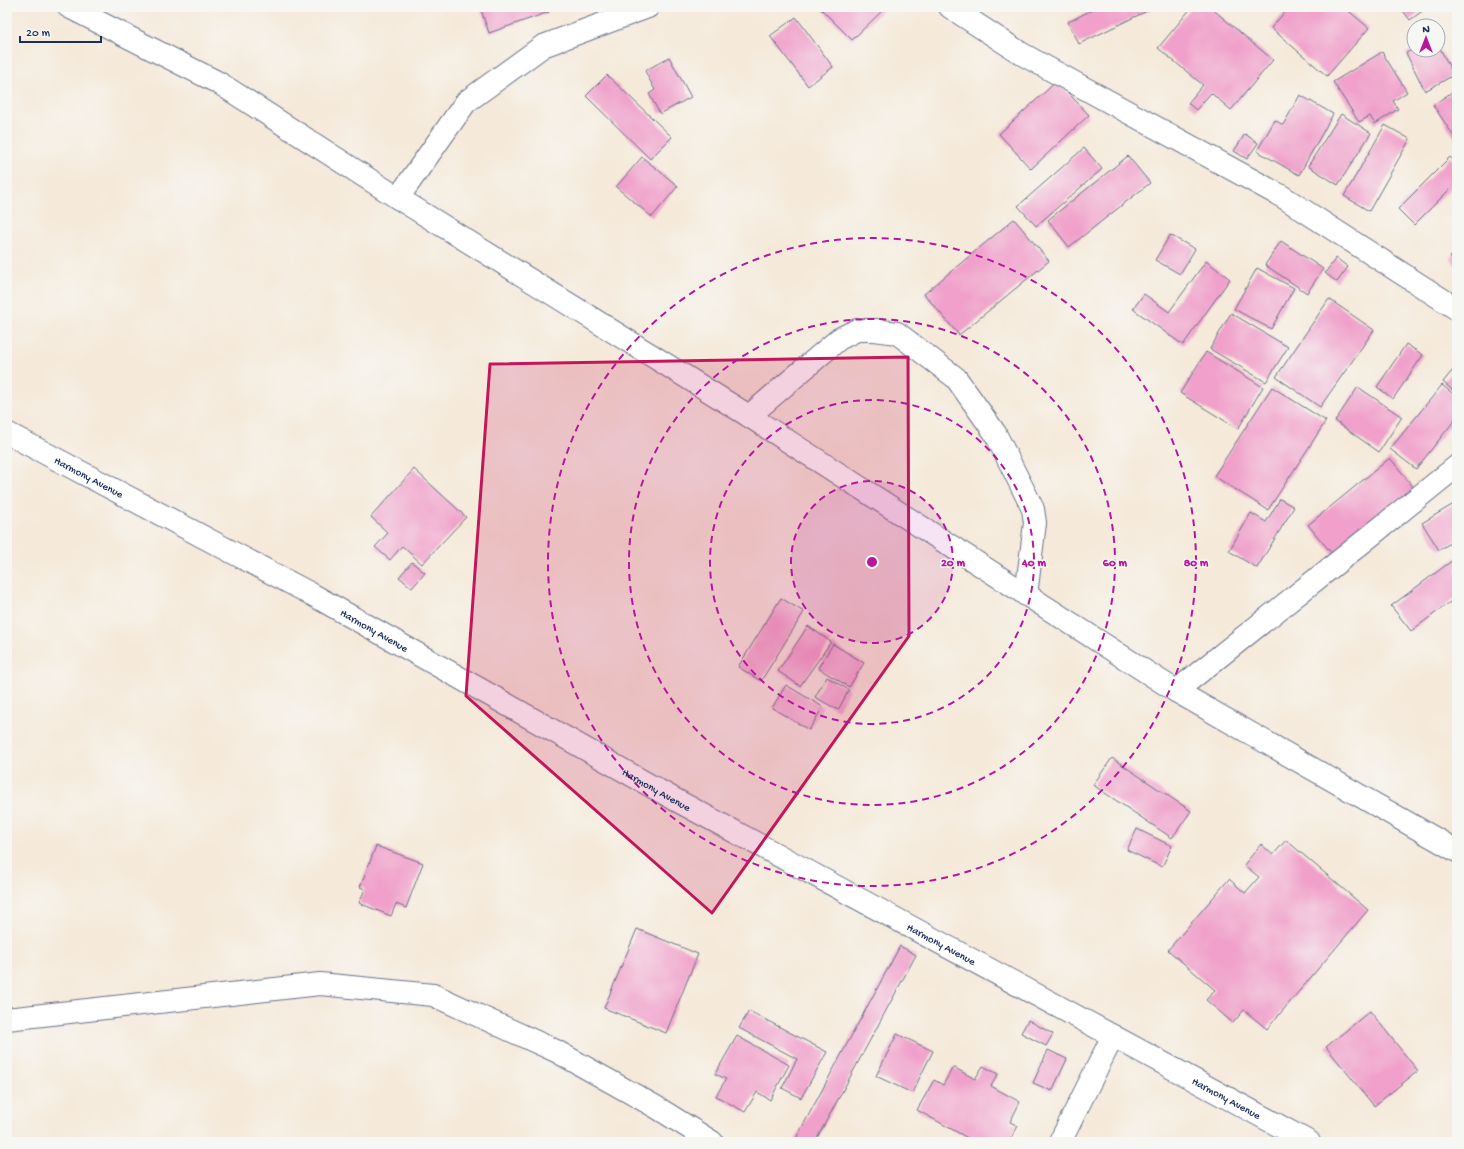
<svg xmlns="http://www.w3.org/2000/svg" width="1464" height="1149" viewBox="0 0 1464 1149" font-family="'Gochi Hand',sans-serif">
  <style>
    .building { fill: #f0a0ca }
    .lines { fill: none; stroke-linecap: round; stroke-linejoin: round }
    .minor-casing { stroke: #677089; stroke-width: 24 }
    .minor { stroke: #fff; stroke-width: 22 }
    .marked { fill: #c2185b; fill-opacity: 0.2; stroke: #c2185b; stroke-width: 3; stroke-linejoin: round }
    .ring { fill: none; stroke: #b5179e; stroke-width: 2; stroke-dasharray: 7 5 }
    .labels { text-anchor: middle; stroke-width: 3; stroke-linejoin: round; paint-order: stroke }
    .street-label { font-size: 11px; fill: #1b2f5e; stroke: #f6f6f2 }
    .centre { fill: #b5179e; stroke: #f6f6f2; stroke-width: 2 }
    .ring-label { font-size: 12px; text-anchor: middle; font-weight: bold; fill: #b5179e; stroke: #f6f6f2; stroke-width: 3; stroke-linejoin: round; paint-order: stroke }
  </style>
  <rect width="100%" height="100%" fill="#f6f6f2"/>
  <filter id="ink" filterUnits="userSpaceOnUse"><feTurbulence type="fractalNoise" baseFrequency=".025" numOctaves="2"/><feDisplacementMap in="SourceGraphic" scale="8" xChannelSelector="R" yChannelSelector="G"/><feConvolveMatrix kernelMatrix="1 2 1 2 8 2 1 2 1" color-interpolation-filters="sRGB"/></filter>
  <filter id="wash" filterUnits="userSpaceOnUse"><feTurbulence type="fractalNoise" baseFrequency=".012" numOctaves="4" result="noise"/><feDisplacementMap in="SourceGraphic" scale="16" xChannelSelector="R" yChannelSelector="G"/><feGaussianBlur stdDeviation="0.9" result="paint"/><feColorMatrix in="noise" values="0 0 0 0 0 0 0 0 0 0 0 0 0 0 0 0 0 1.4 0 .05"/><feComposite in="paint" operator="in"/></filter>
  <g filter="url(#wash)">
    <rect width="100%" height="100%" fill="#f5e9d9"/>
    <g id="blocks">
      <!-- building -->
      <g class="building">
        <path d="M480 7H547L549 12 489 33Z"/>
        <path d="M819 7H886L852 40Z"/>
        <path d="M1098 7H1155L1079 44 1068 22Z"/>
        <path d="M1192 7H1210L1273 60 1231 110 1211 93 1196 110 1188 103 1203 85 1158 48Z"/>
        <path d="M1289 7H1344L1369 28 1327 76 1271 28Z"/>
        <path d="M1400 7H1428L1410 20Z"/>
        <path d="M796 17 833 67 808 86 770 36Z"/>
        <path d="M1438 45 1454 75 1425 91 1406 53 1414 49 1438 50Z"/>
        <path d="M1382 52 1407 92 1393 101 1398 109 1375 124 1370 116 1359 122 1333 82Z"/>
        <path d="M669 57 691 97 660 114 649 94 655 90 645 71Z"/>
        <path d="M607 75 672 137 650 159 586 96Z"/>
        <path d="M1057 81 1089 115 1031 169 999 134Z"/>
        <path d="M1455 90 1457 92V141L1433 105Z"/>
        <path d="M1300 95 1333 114 1299 175 1257 151 1275 120 1283 125Z"/>
        <path d="M1341 114 1371 133 1338 185 1308 166Z"/>
        <path d="M1385 125 1410 139 1369 211 1344 196Z"/>
        <path d="M1245 134 1258 143 1247 159 1234 151Z"/>
        <path d="M1084 148 1102 169 1036 226 1018 206Z"/>
        <path d="M1128 156 1150 183 1069 247 1048 220Z"/>
        <path d="M642 157 678 186 652 217 616 187Z"/>
        <path d="M1450 157 1457 164V182L1414 225 1398 209Z"/>
        <path d="M1014 219 1049 261 959 335 924 294Z"/>
        <path d="M1170 235 1195 249 1180 274 1155 260Z"/>
        <path d="M1281 241 1323 269 1307 293 1265 265Z"/>
        <path d="M1457 253V267L1450 257Z"/>
        <path d="M1336 258 1348 267 1337 282 1325 273Z"/>
        <path d="M1206 261 1230 279 1183 345 1133 309 1144 294 1169 312Z"/>
        <path d="M1257 268 1294 288 1271 329 1234 309Z"/>
        <path d="M1329 299 1374 330 1320 407 1276 377Z"/>
        <path d="M1231 313 1288 347 1266 382 1210 349Z"/>
        <path d="M1406 344 1423 355 1393 399 1377 387Z"/>
        <path d="M1206 352 1263 387 1238 429 1180 393Z"/>
        <path d="M1457 365V394L1443 382Z"/>
        <path d="M1442 385 1457 397V417L1416 469 1390 449Z"/>
        <path d="M1272 387 1326 421 1268 510 1214 476Z"/>
        <path d="M1358 387 1402 417 1379 452 1335 421Z"/>
        <path d="M1390 458 1415 489 1334 556 1308 525Z"/>
        <path d="M414 469 466 517 422 564 402 546 390 560 375 547 388 533 371 517Z"/>
        <path d="M1280 499 1294 507 1257 568 1229 551 1251 513 1266 522Z"/>
        <path d="M1457 502V539L1439 550 1422 523Z"/>
        <path d="M1457 557V597L1411 631 1391 606Z"/>
        <path d="M412 562 425 573 412 588 399 577Z"/>
        <path d="M781 598 804 612 761 681 738 667Z"/>
        <path d="M808 626 831 642 800 686 778 671Z"/>
        <path d="M833 644 864 663 849 687 818 668Z"/>
        <path d="M827 677 849 690 838 710 815 697Z"/>
        <path d="M786 685 823 707 809 730 772 708Z"/>
        <path d="M1112 758 1191 811 1172 838 1093 785Z"/>
        <path d="M1137 829 1172 846 1162 867 1127 850Z"/>
        <path d="M1286 840 1368 910 1267 1029 1244 1010 1233 1023 1206 1000 1215 990 1168 950 1229 879 1245 893 1259 877 1244 865 1261 844 1273 855Z"/>
        <path d="M376 846 423 863 406 908 396 904 391 916 359 903 365 889 360 887Z"/>
        <path d="M637 929 698 954 666 1033 604 1008Z"/>
        <path d="M900 946 916 955 815 1142H794Z"/>
        <path d="M749 1011 827 1052 801 1098 782 1088 797 1059 739 1028Z"/>
        <path d="M1370 1011 1418 1071 1374 1106 1326 1047Z"/>
        <path d="M1028 1020 1053 1034 1046 1046 1021 1033Z"/>
        <path d="M897 1034 933 1051 912 1093 876 1076Z"/>
        <path d="M737 1036 789 1065 770 1100 757 1092 745 1112 716 1096 726 1079 715 1074Z"/>
        <path d="M1048 1050 1067 1059 1052 1091 1033 1083Z"/>
        <path d="M983 1066 998 1074 991 1086 1020 1102 1010 1122 1018 1126 1009 1142H975L917 1110 934 1080 943 1085 953 1067 975 1079Z"/>
      </g>
    </g>
  </g>
  <g filter="url(#ink)">
    <use href="#blocks" fill-opacity="0" stroke="#677089" stroke-width="1"/>
    <g class="lines">
      <defs>
        <g id="minor">
          <path d="M69 7 219 83 398 198 749 416 1176 691 1457 851"/>
          <path d="M950 7 1022 54 1283 197 1457 309"/>
          <path d="M398 198 466 102 543 46 648 7"/>
          <path d="M749 416 839 339 857 330H875L897 333 956 378 995 433 1033 509 1035 523 1026 595"/>
          <path id="s1" d="M7 433 313 595 674 799 1309 1142"/>
          <path d="M1176 691 1348 554 1457 466"/>
          <path d="M7 1019 320 984 433 995 556 1051 656 1107 712 1142"/>
          <path d="M1060 1142 1113 1036"/>
        </g>
      </defs>
      <!-- minor casing -->
      <use href="#minor" class="minor-casing"/>
      <!-- minor -->
      <use href="#minor" class="minor"/>
    </g>
  </g>
  <!-- marked area -->
  <path class="marked" d="M908 357 909 636 712 913 466 696 490 364Z"/>
  <!-- distance rings -->
  <circle cx="872" cy="562" r="81" fill="#b5179e" fill-opacity=".12"/>
  <g class="ring">
    <circle cx="872" cy="562" r="81"/>
    <circle cx="872" cy="562" r="162"/>
    <circle cx="872" cy="562" r="243"/>
    <circle cx="872" cy="562" r="324"/>
  </g>
  <g class="labels">
    <!-- street labels -->
    <g class="street-label">
      <text dy="4" stroke="none"><textPath href="#s1" startOffset="93">Harmony Avenue</textPath></text>
      <text dy="4" stroke="none"><textPath href="#s1" startOffset="417">Harmony Avenue</textPath></text>
      <text dy="4" stroke="none"><textPath href="#s1" startOffset="741">Harmony Avenue</textPath></text>
      <text dy="4" stroke="none"><textPath href="#s1" startOffset="1065">Harmony Avenue</textPath></text>
      <text dy="4" stroke="none"><textPath href="#s1" startOffset="1389">Harmony Avenue</textPath></text>
    </g>
  </g>
  <circle cx="872" cy="562" r="6" class="centre"/>
  <g class="ring-label">
    <text x="953" y="566">20 m</text>
    <text x="1034" y="566">40 m</text>
    <text x="1115" y="566">60 m</text>
    <text x="1196" y="566">80 m</text>
  </g>
  <!-- margin -->
  <rect width="1464" height="1149" fill="none" stroke="#f6f6f2" stroke-width="24"/>
  <!-- north arrow -->
  <g transform="translate(1426 38)"><circle r="19" fill="#f6f6f2" stroke="#9ea6b7"/>
  <path d="M0-3L7 15L0 10L-7 15Z" fill="#b5179e"/>
  <text y="-6" font-size="11" font-weight="bold" text-anchor="middle" fill="#1b2f5e">N</text>
  </g>
  <!-- scale -->
  <path d="M20 36v6h81v-6" fill="none" stroke="#1b2f5e" stroke-width="2"/>
  <text x="26" y="36" font-size="12" fill="#1b2f5e" stroke="#f6f6f2" stroke-width="3" paint-order="stroke">20 m</text>
</svg>
